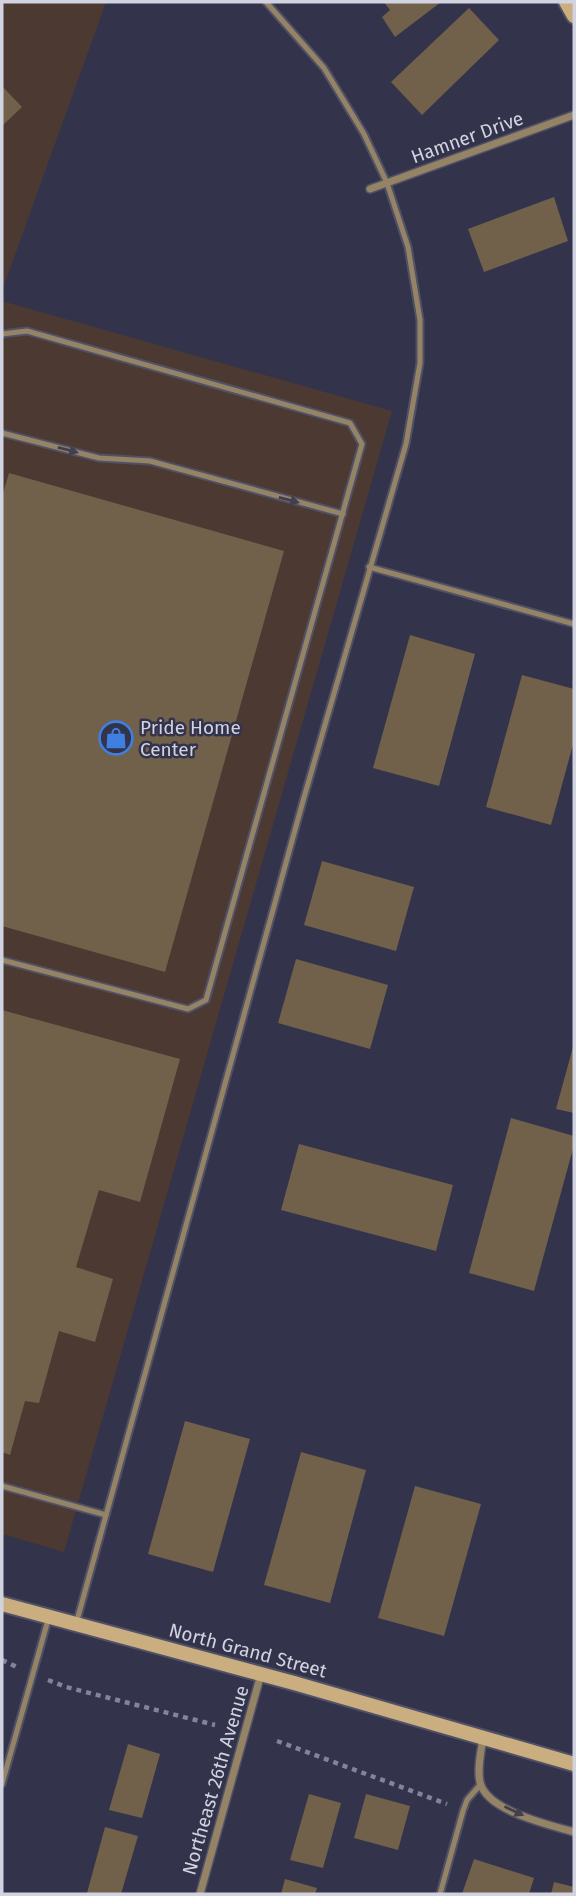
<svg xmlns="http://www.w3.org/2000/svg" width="576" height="1896" viewBox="0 0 576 1896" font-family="'Fira Sans',sans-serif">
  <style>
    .commercial { fill: #4c3931 }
    .building { fill: #71604a }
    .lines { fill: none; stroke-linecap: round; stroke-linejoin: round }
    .lane-casing { stroke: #505166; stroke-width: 9 }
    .street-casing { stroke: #505166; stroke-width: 10 }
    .secondary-casing { stroke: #505166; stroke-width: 18 }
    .path { stroke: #838497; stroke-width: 4.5; stroke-dasharray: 5 5; stroke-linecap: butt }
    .lane { stroke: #958366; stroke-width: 5 }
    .street { stroke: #958366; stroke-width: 7 }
    .secondary { stroke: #caae7f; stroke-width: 14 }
    .oneway { fill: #42404f }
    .labels { text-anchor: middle; stroke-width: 5; stroke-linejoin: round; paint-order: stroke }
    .street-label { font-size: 19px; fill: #d2d3e1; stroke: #33344b }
    .poi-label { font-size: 19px; fill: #d2d3e1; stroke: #33344b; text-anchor: start }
  </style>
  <rect width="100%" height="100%" fill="#33344b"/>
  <!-- commercial -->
  <g class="commercial">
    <path d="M2 2H106L2 291Z"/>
    <path d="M2 301 392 411 64 1552 2 1534Z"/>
  </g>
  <!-- building -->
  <g class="building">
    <path d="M384 2H441L395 37 382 17 390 10Z"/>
    <path d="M469 8 499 40 422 115 391 82Z"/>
    <path d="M2 86 22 107 2 126Z"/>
    <path d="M554 197 568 241 484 272 468 229Z"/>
    <path d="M9 473 284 551 165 972 2 926V497Z"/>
    <path d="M410 635 475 654 439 786 373 768Z"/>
    <path d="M522 675 574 689V741L551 825 486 807Z"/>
    <path d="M322 861 414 887 396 951 304 925Z"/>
    <path d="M296 959 388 985 370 1049 278 1023Z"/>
    <path d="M2 1010 180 1059 140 1202 99 1190 76 1267 113 1279 95 1342 59 1331 39 1403 25 1401 10 1455 2 1452Z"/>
    <path d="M573 1047H574V1113L556 1109Z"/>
    <path d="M511 1118 574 1136V1145L534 1291 469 1273Z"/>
    <path d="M299 1144 453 1185 436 1251 281 1210Z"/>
    <path d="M185 1421 250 1439 213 1572 148 1554Z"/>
    <path d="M301 1452 366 1470 330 1603 264 1585Z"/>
    <path d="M415 1486 481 1504 444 1636 378 1618Z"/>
    <path d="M128 1744 160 1754 142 1818 109 1810Z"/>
    <path d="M309 1794 341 1803 323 1868 290 1860Z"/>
    <path d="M366 1794 410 1806 398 1850 354 1838Z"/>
    <path d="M105 1827 138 1836 121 1894 87 1893Z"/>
    <path d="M474 1859 534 1878 529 1894H462Z"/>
    <path d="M285 1879 317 1888 315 1894H281Z"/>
    <path d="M554 1882 574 1887V1894H551Z"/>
  </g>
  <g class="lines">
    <defs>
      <g id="lane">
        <path d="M2 334 27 331 350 423 362 444 206 1000 188 1009 2 960"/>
        <path d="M2 433 99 458 150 461 343 514"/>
        <path d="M369 567 574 624"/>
        <path d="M2 1486 106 1515"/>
        <path d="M76 1624 303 801 406 444 420 363V320L408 247 387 183 364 134 324 68 266 2"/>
        <path d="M2 1784 48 1620"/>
        <path d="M440 1894 463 1811 467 1800 480 1785"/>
      </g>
      <g id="street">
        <path d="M370 189 574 115"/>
        <path d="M483 1738C481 1752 477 1768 480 1782 486 1811 550 1825 574 1832"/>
        <path d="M200 1894 261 1674"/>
      </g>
      <g id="secondary">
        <path d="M566 2 574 16"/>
        <path d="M2 1604 294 1683 574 1764"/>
      </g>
    </defs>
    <!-- lane casing -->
    <use href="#lane" class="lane-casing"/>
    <!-- street casing -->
    <use href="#street" class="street-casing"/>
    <!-- secondary casing -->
    <use href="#secondary" class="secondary-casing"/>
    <!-- path -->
    <g class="path">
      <path d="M2 1660 17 1667"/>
      <path d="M48 1680 66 1687 215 1725"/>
      <path d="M277 1741 447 1804"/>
    </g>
    <!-- lane -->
    <use href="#lane" class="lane"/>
    <!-- street -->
    <use href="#street" class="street"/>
    <!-- secondary -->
    <use href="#secondary" class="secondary"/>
  </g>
  <!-- one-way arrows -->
  <defs><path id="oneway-solid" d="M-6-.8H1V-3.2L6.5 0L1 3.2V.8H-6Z" transform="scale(1.75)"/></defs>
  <g class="oneway">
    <use href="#oneway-solid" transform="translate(68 450) rotate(15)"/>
    <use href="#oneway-solid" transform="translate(289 500) rotate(15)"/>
    <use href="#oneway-solid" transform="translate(514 1811) rotate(25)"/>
  </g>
  <!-- icons -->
  <defs>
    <symbol id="shop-ring" viewBox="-11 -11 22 22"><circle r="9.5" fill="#33344b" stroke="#3f7fe0" stroke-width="1.5"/><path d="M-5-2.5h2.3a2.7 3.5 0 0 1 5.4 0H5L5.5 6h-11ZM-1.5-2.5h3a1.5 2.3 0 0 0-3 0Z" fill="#3f7fe0"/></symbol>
  </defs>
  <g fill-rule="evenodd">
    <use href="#shop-ring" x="97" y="719" width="38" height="38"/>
  </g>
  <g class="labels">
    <!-- street labels -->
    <g class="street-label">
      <text transform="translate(467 137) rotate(-20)" y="7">Hamner Drive</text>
      <text transform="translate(248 1650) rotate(15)" y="7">North Grand Street</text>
      <text transform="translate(215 1780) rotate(-74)" y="7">Northeast 26th Avenue</text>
    </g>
    <!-- poi labels -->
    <g class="poi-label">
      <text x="140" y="734">Pride Home<tspan x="140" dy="22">Center</tspan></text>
    </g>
  </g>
  <!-- border -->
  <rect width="576" height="1896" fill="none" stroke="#d2d3e1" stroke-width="7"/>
</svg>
